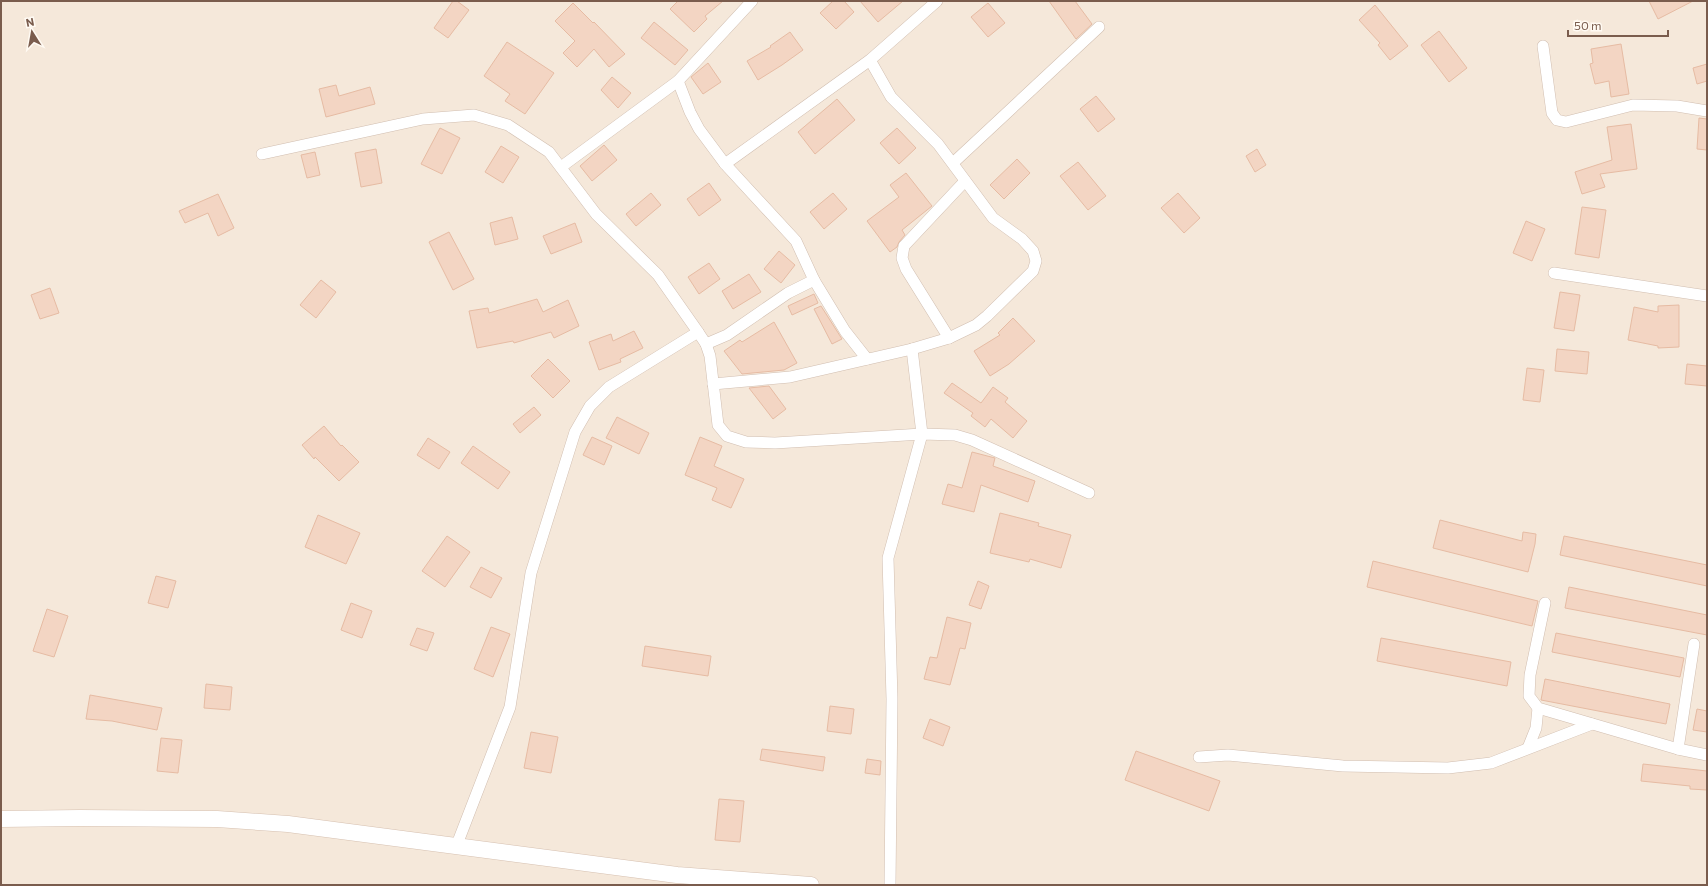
<svg xmlns="http://www.w3.org/2000/svg" width="1708" height="886" viewBox="0 0 1708 886" font-family="Commissioner,sans-serif">
  <style>
    .residential { fill: #f5e8da }
    .building { fill: #f3d5c3; stroke: #e6bba3 }
    .lines { fill: none; stroke-linecap: round; stroke-linejoin: round }
    .street-casing { stroke: #d1beb0; stroke-width: 12 }
    .secondary-casing { stroke: #d6c0b0; stroke-width: 17 }
    .street { stroke: #fff; stroke-width: 11 }
    .secondary { stroke: #fff; stroke-width: 16 }
  </style>
  <rect width="100%" height="100%" fill="#fdf6ec"/>
  <!-- residential -->
  <rect class="residential" x="1" y="1" width="1706" height="884"/>
  <!-- building -->
  <g class="building">
    <path d="M453 1H457L469 10 448 38 434 28Z"/>
    <path d="M678 1H723L705 16 707 19 694 32 670 9Z"/>
    <path d="M833 1H844L854 12 836 29 820 13Z"/>
    <path d="M860 1H903L878 22Z"/>
    <path d="M1049 1H1075L1092 24 1076 39Z"/>
    <path d="M1649 1H1693L1658 19Z"/>
    <path d="M573 3 593 23 594 22 625 54 609 67 594 49 577 67 563 53 575 41 555 21Z"/>
    <path d="M988 3 1005 23 988 37 971 17Z"/>
    <path d="M1375 5 1408 46 1390 60 1378 45 1380 43 1359 20Z"/>
    <path d="M654 22 688 50 675 65 641 38Z"/>
    <path d="M1439 31 1467 68 1449 82 1421 45Z"/>
    <path d="M790 32 803 50 782 65 758 80 747 61 771 47 770 46Z"/>
    <path d="M507 42 554 73 525 114 505 101 510 94 484 76Z"/>
    <path d="M1621 44 1629 94 1611 97 1609 81 1595 84 1590 64 1593 63 1591 49Z"/>
    <path d="M708 63 721 82 703 94 691 77Z"/>
    <path d="M1707 64V81L1697 84 1693 68Z"/>
    <path d="M612 77 631 93 618 108 601 90Z"/>
    <path d="M336 85 339 96 370 87 375 104 326 117 319 89Z"/>
    <path d="M1096 96 1115 119 1098 132 1080 109Z"/>
    <path d="M837 99 855 120 815 154 798 132Z"/>
    <path d="M1699 118 1707 119V150L1697 149Z"/>
    <path d="M1631 124 1637 169 1600 174 1605 187 1582 194 1575 172 1612 160 1607 127Z"/>
    <path d="M440 128 460 138 442 174 421 164Z"/>
    <path d="M897 128 916 148 899 164 880 143Z"/>
    <path d="M604 145 617 160 592 181 580 166Z"/>
    <path d="M501 146 519 157 503 183 485 172Z"/>
    <path d="M376 149 382 183 361 187 355 153Z"/>
    <path d="M1257 149 1266 165 1255 172 1246 156Z"/>
    <path d="M315 152 320 175 307 178 301 155Z"/>
    <path d="M1017 159 1030 173 1004 199 990 185Z"/>
    <path d="M1078 162 1106 196 1088 210 1060 176Z"/>
    <path d="M906 173 932 206 902 230 905 235 899 242 897 247 890 252 867 221 899 197 890 185Z"/>
    <path d="M709 183 721 200 699 216 687 199Z"/>
    <path d="M651 193 661 205 636 226 626 214Z"/>
    <path d="M833 193 847 209 824 229 810 212Z"/>
    <path d="M1178 193 1200 218 1184 233 1161 208Z"/>
    <path d="M218 194 234 228 218 236 208 213 185 223 179 211Z"/>
    <path d="M1582 207 1606 210 1599 258 1575 254Z"/>
    <path d="M512 217 518 239 495 245 490 223Z"/>
    <path d="M1526 221 1545 229 1532 261 1513 253Z"/>
    <path d="M575 223 582 242 551 254 543 236Z"/>
    <path d="M449 232 474 279 453 290 429 242Z"/>
    <path d="M779 251 795 265 781 283 764 269Z"/>
    <path d="M709 263 720 279 699 294 688 277Z"/>
    <path d="M749 274 761 292 733 309 722 291Z"/>
    <path d="M321 280 336 292 316 318 300 305Z"/>
    <path d="M50 288 59 313 40 319 31 295Z"/>
    <path d="M1560 292 1580 295 1574 331 1554 328Z"/>
    <path d="M814 294 818 303 792 315 788 306Z"/>
    <path d="M537 299 543 312 568 300 579 326 554 338 551 332 514 343 513 341 477 348 469 311 488 308 489 313Z"/>
    <path d="M1679 305V347L1658 348V346L1628 340 1634 307 1658 312V306Z"/>
    <path d="M821 306 842 339 832 344 814 309Z"/>
    <path d="M1013 318 1035 341 1009 364 990 376 974 351 1000 335 998 333Z"/>
    <path d="M774 322 797 363 784 370 742 374 724 351 740 340 742 342Z"/>
    <path d="M634 331 643 348 620 359 621 362 599 370 589 342 611 334 613 341Z"/>
    <path d="M1557 349 1589 352 1587 374 1555 371Z"/>
    <path d="M548 359 570 381 553 398 531 376Z"/>
    <path d="M1687 364 1707 366V386L1685 384Z"/>
    <path d="M1527 368 1544 370 1540 402 1523 400Z"/>
    <path d="M952 383 981 403 993 387 1008 398 1005 402 1027 421 1013 438 991 419 985 427 971 416 973 413 944 393Z"/>
    <path d="M769 386 786 409 773 419 749 388Z"/>
    <path d="M534 407 541 415 520 433 513 424Z"/>
    <path d="M617 417 649 433 639 454 606 438Z"/>
    <path d="M324 426 341 446 342 445 359 462 339 481 315 457 314 459 302 445Z"/>
    <path d="M592 437 612 446 604 465 583 455Z"/>
    <path d="M700 437 722 446 714 466 744 479 731 508 712 500 717 488 685 475Z"/>
    <path d="M428 438 450 452 439 469 417 455Z"/>
    <path d="M473 446 510 472 498 489 461 463Z"/>
    <path d="M972 452 995 458 993 466 1035 481 1028 502 981 485 974 512 942 504 948 484 962 488Z"/>
    <path d="M1000 513 1039 523 1038 526 1071 535 1061 568 1030 559 1029 562 990 553Z"/>
    <path d="M318 515 360 533 346 564 305 547Z"/>
    <path d="M1440 520 1522 541 1523 532 1536 534 1535 544 1528 572 1433 548Z"/>
    <path d="M447 536 470 552 445 587 422 571Z"/>
    <path d="M1564 536 1707 565V586L1560 555Z"/>
    <path d="M1373 561 1538 601 1532 626 1367 587Z"/>
    <path d="M481 567 502 578 491 598 470 587Z"/>
    <path d="M156 576 176 581 168 608 148 603Z"/>
    <path d="M978 581 989 586 981 609 969 605Z"/>
    <path d="M1569 587 1707 615V635L1565 608Z"/>
    <path d="M351 603 372 611 362 638 341 630Z"/>
    <path d="M47 609 68 616 54 657 33 651Z"/>
    <path d="M947 617 971 623 965 649 960 648 950 685 924 679 930 657 937 658Z"/>
    <path d="M491 627 510 634 493 677 474 669Z"/>
    <path d="M417 628 434 633 427 651 410 645Z"/>
    <path d="M1556 633 1684 658 1680 677 1552 652Z"/>
    <path d="M1381 638 1511 662 1507 686 1377 661Z"/>
    <path d="M645 646 711 656 708 676 642 666Z"/>
    <path d="M1545 679 1670 704 1666 724 1541 700Z"/>
    <path d="M206 684 232 687 230 710 204 708Z"/>
    <path d="M90 695 162 708 157 730 112 721 86 719Z"/>
    <path d="M830 706 854 709 851 734 827 731Z"/>
    <path d="M1697 709 1707 711V732L1693 730Z"/>
    <path d="M930 719 950 727 943 746 923 738Z"/>
    <path d="M531 732 558 737 551 773 524 768Z"/>
    <path d="M161 738 182 740 178 773 157 771Z"/>
    <path d="M762 749 825 757 823 771 760 760Z"/>
    <path d="M1136 751 1220 781 1209 811 1125 780Z"/>
    <path d="M867 759 881 761 880 775 865 773Z"/>
    <path d="M1643 764 1707 771V790L1690 789V786L1641 781Z"/>
    <path d="M719 799 744 801 740 842 715 840Z"/>
  </g>
  <g class="lines">
    <defs>
      <g id="street">
        <path d="M1543 46 1552 113 1557 120 1566 122 1633 105 1677 106 1707 111"/>
        <path d="M678 81 690 112 699 129 725 164 796 241 814 280 845 331 867 359"/>
        <path d="M262 154 423 119 474 115 508 125 549 152 596 214 658 275 698 332 706 344 710 356 718 425 727 436 746 442 775 443 922 434 955 435 972 440 1089 493"/>
        <path d="M953 163 1099 27"/>
        <path d="M725 164 870 60 937 1"/>
        <path d="M561 167 678 81 752 1"/>
        <path d="M1554 273 1707 296"/>
        <path d="M949 338 906 269 902 258 904 246 965 181"/>
        <path d="M706 344 727 335 788 293 814 280"/>
        <path d="M713 384 790 377 912 349 949 338 976 325 987 316 1033 271 1036 261 1033 251 1022 239 993 218 938 144 891 97 870 60"/>
        <path d="M1545 603 1530 675 1529 696 1538 708 1678 749 1707 755"/>
        <path d="M1528 748 1536 728 1538 708"/>
        <path d="M1678 749 1694 644"/>
        <path d="M1199 757 1228 755 1343 766 1448 768 1491 763 1592 724"/>
        <path d="M456 847 510 707 531 573 575 432 590 406 609 387 698 332"/>
        <path d="M890 885 892 699 888 558 922 434 912 349"/>
      </g>
      <path id="secondary" d="M1 819 80 818 217 819 288 824 677 875 811 885"/>
    </defs>
    <!-- street casing -->
    <use href="#street" class="street-casing"/>
    <!-- secondary casing -->
    <use href="#secondary" class="secondary-casing"/>
    <!-- street -->
    <use href="#street" class="street"/>
    <!-- secondary -->
    <use href="#secondary" class="secondary"/>
  </g>
  <!-- border -->
  <rect width="1708" height="886" fill="none" stroke="#7a5c4d" stroke-width="4"/>
  <!-- north arrow -->
  <g transform="translate(32 32) rotate(349)" stroke="#fffaf3" stroke-width="3" paint-order="stroke">
  <path d="M0-3L7 15L0 10L-7 15Z" fill="#7a5c4d"/>
  <text y="-6" font-size="11" font-weight="bold" text-anchor="middle" fill="#7a5c4d">N</text>
  </g>
  <!-- scale -->
  <path d="M1568 30v6h100v-6" fill="none" stroke="#7a5c4d" stroke-width="2"/>
  <text x="1574" y="30" font-size="12" fill="#7a5c4d" stroke="#fffaf3" stroke-width="3" paint-order="stroke">50 m</text>
</svg>
